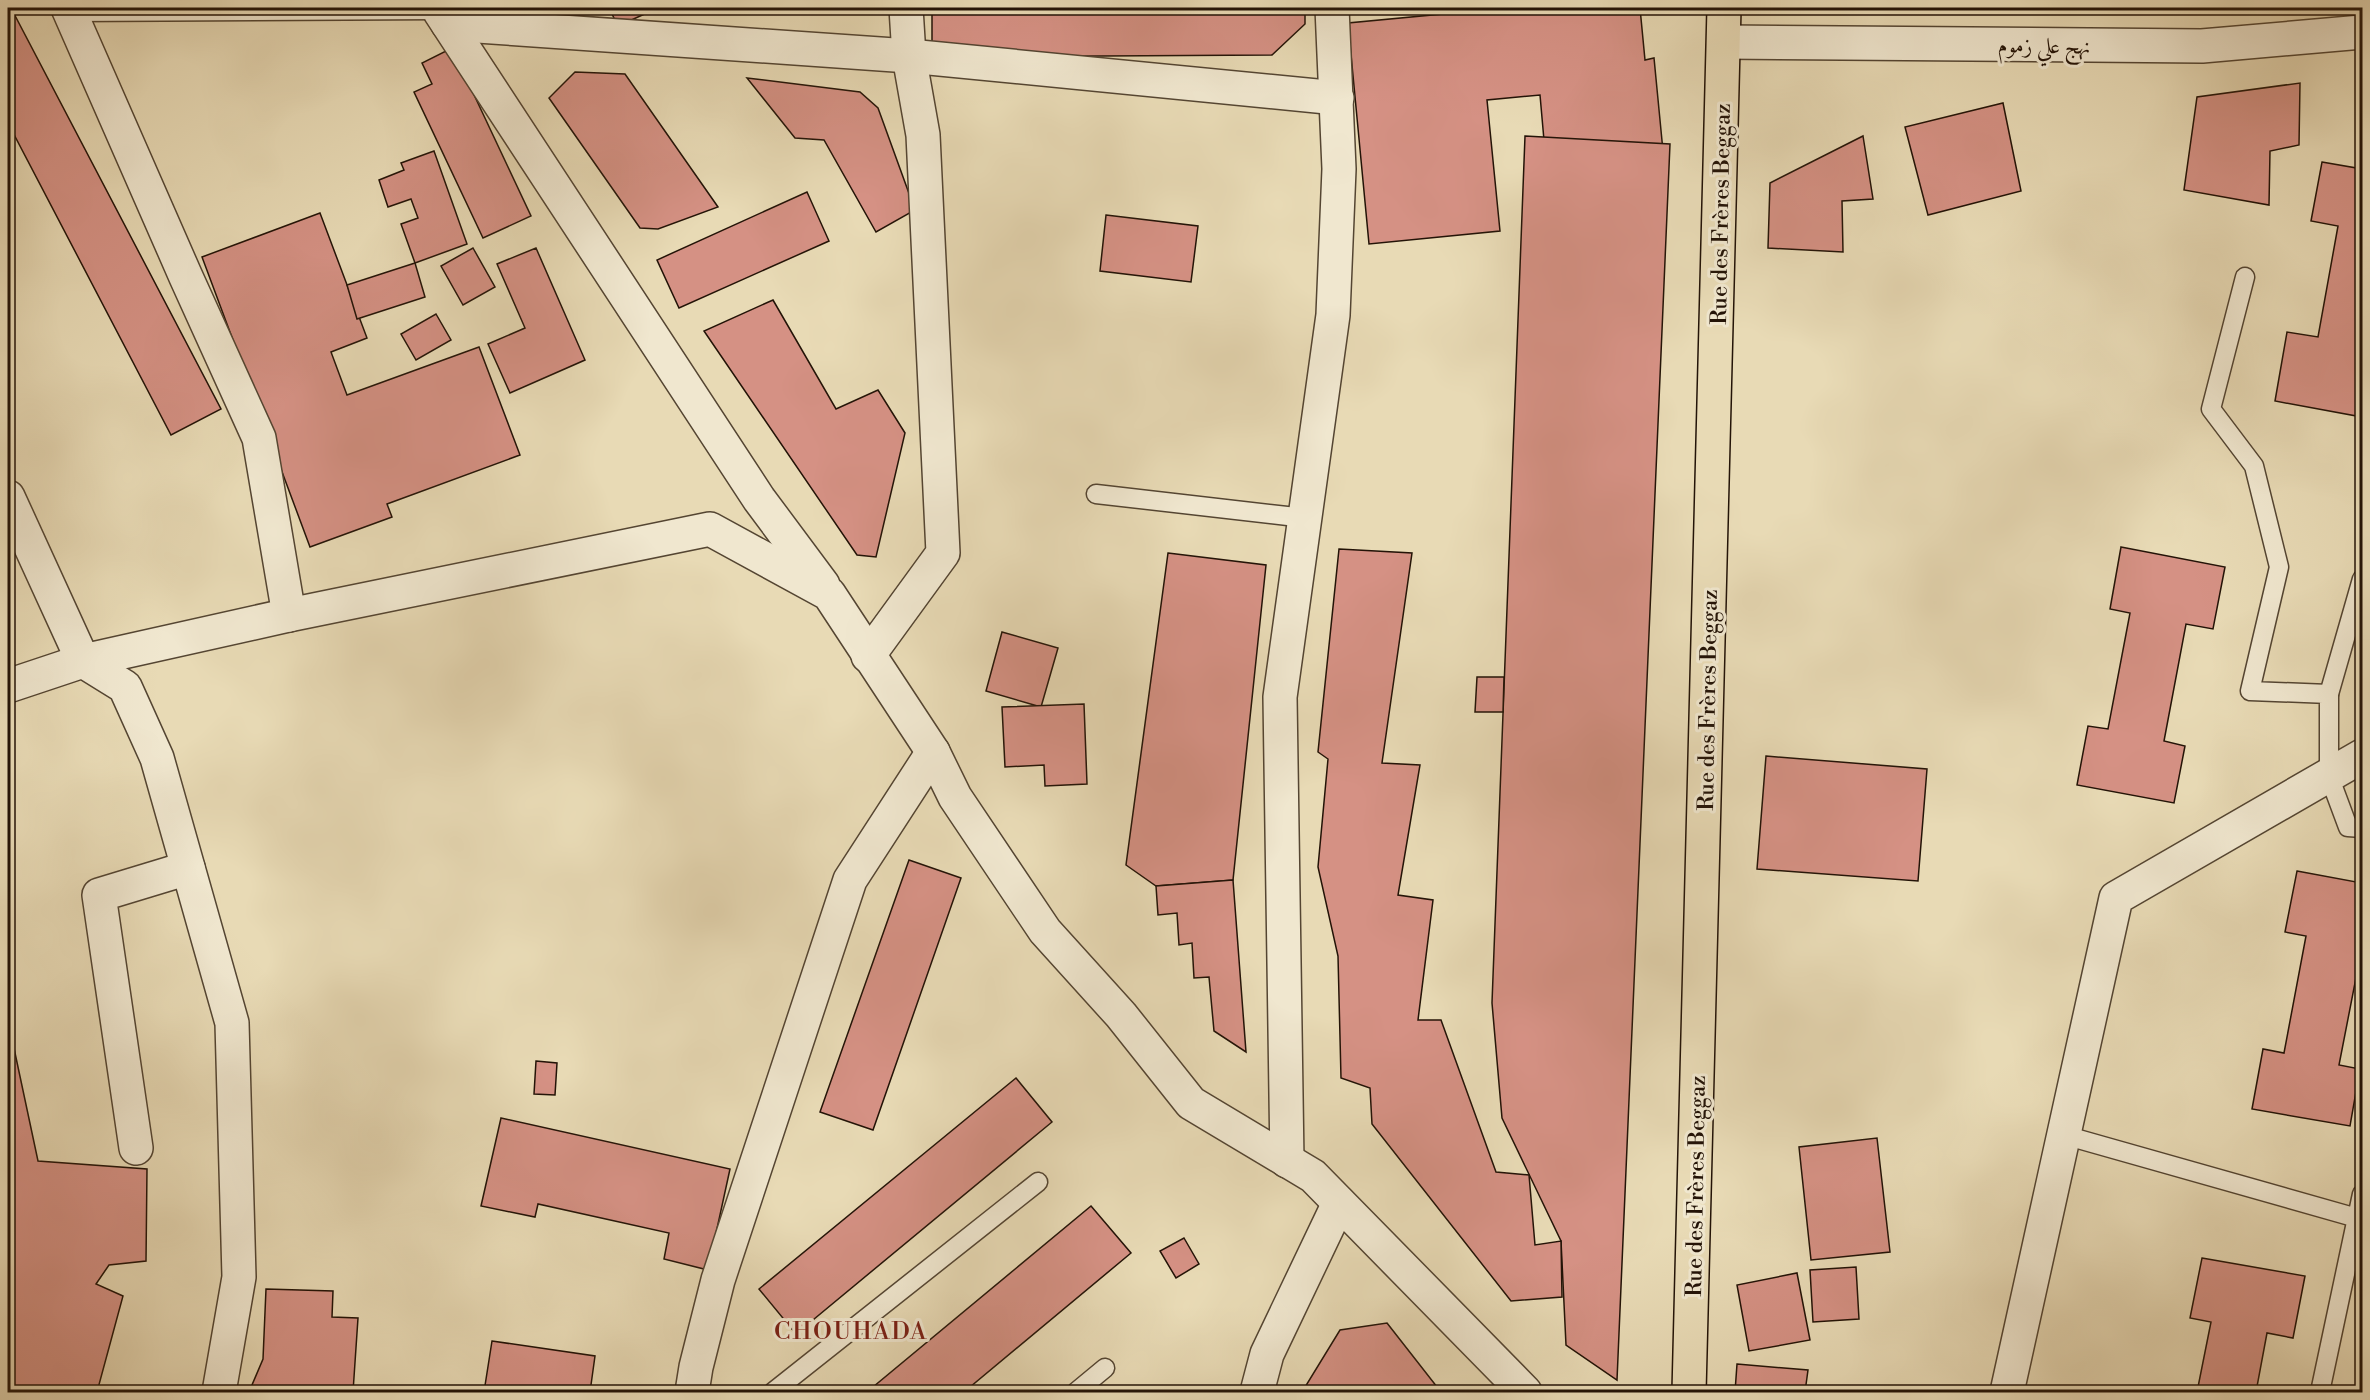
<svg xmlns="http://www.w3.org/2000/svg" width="2370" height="1400" viewBox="0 0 2370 1400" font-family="'Libre Bodoni',Amiri,serif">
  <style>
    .building { fill: #d59184; stroke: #231307; stroke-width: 1.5 }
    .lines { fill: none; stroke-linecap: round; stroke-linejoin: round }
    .lane-casing { stroke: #544532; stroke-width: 21 }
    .street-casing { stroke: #544532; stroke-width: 36 }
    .primary-casing { stroke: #231307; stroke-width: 36 }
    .lane { stroke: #f0e7cf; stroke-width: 18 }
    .street { stroke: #f0e7cf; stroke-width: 33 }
    .primary { stroke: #e8dab5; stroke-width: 33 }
    .labels { text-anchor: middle; stroke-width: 6; stroke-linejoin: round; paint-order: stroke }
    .street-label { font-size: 22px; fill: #231307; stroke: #f0e7cf }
    .neighbourhood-label { font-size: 24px; letter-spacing: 1.5px; fill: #7a1f14; stroke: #f0e7cf }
  </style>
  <rect width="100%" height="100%" fill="#e8dab5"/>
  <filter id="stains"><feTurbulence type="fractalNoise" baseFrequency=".00333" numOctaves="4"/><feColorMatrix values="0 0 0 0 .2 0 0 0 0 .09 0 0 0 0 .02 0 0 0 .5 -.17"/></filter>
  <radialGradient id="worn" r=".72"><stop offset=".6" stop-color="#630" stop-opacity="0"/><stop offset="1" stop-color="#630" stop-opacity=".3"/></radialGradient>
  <!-- building -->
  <g class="building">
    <path d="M8 8H11L221 409 171 435 8 123Z"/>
    <path d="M609 8H658L618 26Z"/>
    <path d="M932 8H1305V24L1272 55 932 57Z"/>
    <path d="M1473 8H1640L1645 60 1654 58 1663 151 1546 163 1540 95 1487 100 1500 231 1369 244 1348 23 1474 11Z"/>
    <path d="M452 48 531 216 483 238 414 92 432 84 422 63Z"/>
    <path d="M575 72 625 74 718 207 658 229 640 228 549 98Z"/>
    <path d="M747 78 860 92 878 108 915 210 876 232 824 140 795 138Z"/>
    <path d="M2300 83 2299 145 2270 151 2269 205 2184 190 2197 97Z"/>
    <path d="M2003 103 2021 191 1928 215 1905 127Z"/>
    <path d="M1525 136 1670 144 1617 1380 1566 1345 1561 1241 1502 1118 1492 1003Z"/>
    <path d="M1863 136 1873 199 1842 201 1843 252 1768 248 1770 183Z"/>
    <path d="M434 151 467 244 415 263 401 224 418 218 411 199 388 207 379 180 404 170 401 163Z"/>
    <path d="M2322 162 2362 169V417L2275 401 2287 332 2318 337 2338 226 2311 221Z"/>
    <path d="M807 192 829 241 679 308 657 260Z"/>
    <path d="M320 213 367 338 331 352 347 395 479 347 520 455 387 504 392 517 310 547 202 257Z"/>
    <path d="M1106 215 1198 226 1191 282 1100 271Z"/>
    <path d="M473 248 495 287 463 305 441 266Z"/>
    <path d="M536 248 585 360 510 393 488 344 525 328 497 264Z"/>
    <path d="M415 263 425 297 357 319 347 285Z"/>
    <path d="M773 300 836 409 878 390 905 433 876 557 857 555 704 331Z"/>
    <path d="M436 314 451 340 416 360 401 334Z"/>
    <path d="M2121 547 2225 567 2213 629 2186 624 2164 741 2185 746 2174 803 2077 785 2088 726 2108 729 2130 613 2110 609Z"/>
    <path d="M1339 549 1412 553 1382 763 1420 765 1398 895 1433 900 1418 1020H1441L1496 1172 1529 1175 1535 1245 1561 1241 1562 1297 1511 1301 1372 1124 1370 1088 1341 1078 1338 956 1318 867 1328 759 1318 752Z"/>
    <path d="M1168 553 1266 565 1233 880 1156 886 1126 865Z"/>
    <path d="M1002 632 1058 648 1041 707 986 691Z"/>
    <path d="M1477 677H1504L1503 712H1475Z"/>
    <path d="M1084 704 1087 784 1045 786 1044 765 1005 767 1002 707Z"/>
    <path d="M1766 756 1927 769 1918 881 1757 869Z"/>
    <path d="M909 860 961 878 873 1130 820 1112Z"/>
    <path d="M2297 871 2362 883V947L2339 1065 2360 1069 2350 1126 2252 1109 2263 1049 2284 1053 2306 936 2285 932Z"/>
    <path d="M1233 880 1246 1052 1214 1031 1209 977 1194 978 1192 943 1179 945 1177 913 1158 915 1156 886Z"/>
    <path d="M8 1020 38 1161 147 1169 146 1261 109 1265 96 1284 123 1296 97 1392H8Z"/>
    <path d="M536 1061 557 1063 555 1095 534 1094Z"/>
    <path d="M1016 1078 1052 1122 796 1334 759 1289Z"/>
    <path d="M501 1118 730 1169 708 1270 664 1259 669 1233 538 1204 535 1217 481 1206Z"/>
    <path d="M1877 1138 1890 1252 1811 1260 1799 1147Z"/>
    <path d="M1091 1206 1131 1253 964 1392H867Z"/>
    <path d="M1184 1238 1199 1264 1176 1278 1160 1251Z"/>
    <path d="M2202 1258 2305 1276 2293 1338 2267 1333 2256 1392H2197L2211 1322 2190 1318Z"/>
    <path d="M1856 1267 1859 1319 1813 1322 1810 1270Z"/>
    <path d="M1797 1273 1810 1340 1749 1351 1737 1285Z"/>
    <path d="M266 1289 333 1291 332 1317 358 1318 353 1392H249L263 1359Z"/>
    <path d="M1387 1323 1441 1392H1302L1340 1330Z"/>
    <path d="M492 1341 595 1356 590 1392H484Z"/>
    <path d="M1737 1364 1808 1370 1805 1392H1735Z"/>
  </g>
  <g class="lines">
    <defs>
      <g id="lane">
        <path d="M72 12 439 10"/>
        <path d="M2245 277 2211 409 2254 466 2279 567 2250 691 2329 694V776L2348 827 2362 828"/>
        <path d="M1096 494 1305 518"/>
        <path d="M2329 694 2362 579"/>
        <path d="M2064 1135 2357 1218"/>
        <path d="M773 1392 1038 1182"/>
        <path d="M1076 1392 1105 1368"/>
        <path d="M2320 1392 2362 1194"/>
      </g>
      <g id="street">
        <path d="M68 8 186 277 259 438 289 615"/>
        <path d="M440 12 759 499 823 585"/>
        <path d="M448 24 909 56 1337 98"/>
        <path d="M1724 42 2202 46 2362 32"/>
        <path d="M8 497 83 661 289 615 710 529 829 594 933 752 955 797 1045 931 1121 1015 1191 1103 1313 1176 1525 1392"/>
        <path d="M868 656 943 553 923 135 909 56 906 8"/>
        <path d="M8 686 83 661 125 687 157 758 232 1023 239 1277 219 1392"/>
        <path d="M136 1148 99 895 188 868"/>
        <path d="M1287 1161 1280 697 1333 315 1339 169 1332 8"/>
        <path d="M692 1392 696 1367 718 1280 850 880 933 752"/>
        <path d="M1257 1392 1267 1354 1339 1203"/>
        <path d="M2007 1392 2116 898 2362 756"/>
      </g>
      <path id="primary" d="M1689 1392 1724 8"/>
    </defs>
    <!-- lane casing -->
    <use href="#lane" class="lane-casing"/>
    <!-- street casing -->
    <use href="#street" class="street-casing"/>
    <!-- primary casing -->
    <use href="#primary" class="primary-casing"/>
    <!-- lane -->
    <use href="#lane" class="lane"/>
    <!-- street -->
    <use href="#street" class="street"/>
    <!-- primary -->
    <use href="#primary" class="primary"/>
  </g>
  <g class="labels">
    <!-- street labels -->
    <g class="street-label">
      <text transform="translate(2044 45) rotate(1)" y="8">نهج علي زموم</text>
      <text transform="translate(1720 214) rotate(-89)" y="8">Rue des Frères Beggaz</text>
      <text transform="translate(1707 700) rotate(-89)" y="8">Rue des Frères Beggaz</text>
      <text transform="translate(1695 1186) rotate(-89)" y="8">Rue des Frères Beggaz</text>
    </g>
    <!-- neighbourhood labels -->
    <g class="neighbourhood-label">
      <text x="851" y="1339">CHOUHADA</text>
    </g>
  </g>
  <!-- margin -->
  <rect width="2370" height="1400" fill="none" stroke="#e8dab5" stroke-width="30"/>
  <rect x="9" y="9" width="2352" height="1382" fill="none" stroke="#231307" stroke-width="3"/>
  <rect x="15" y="15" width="2340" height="1370" fill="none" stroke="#231307" stroke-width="1.5"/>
  <rect width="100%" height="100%" filter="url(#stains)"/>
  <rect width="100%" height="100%" fill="url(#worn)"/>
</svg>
